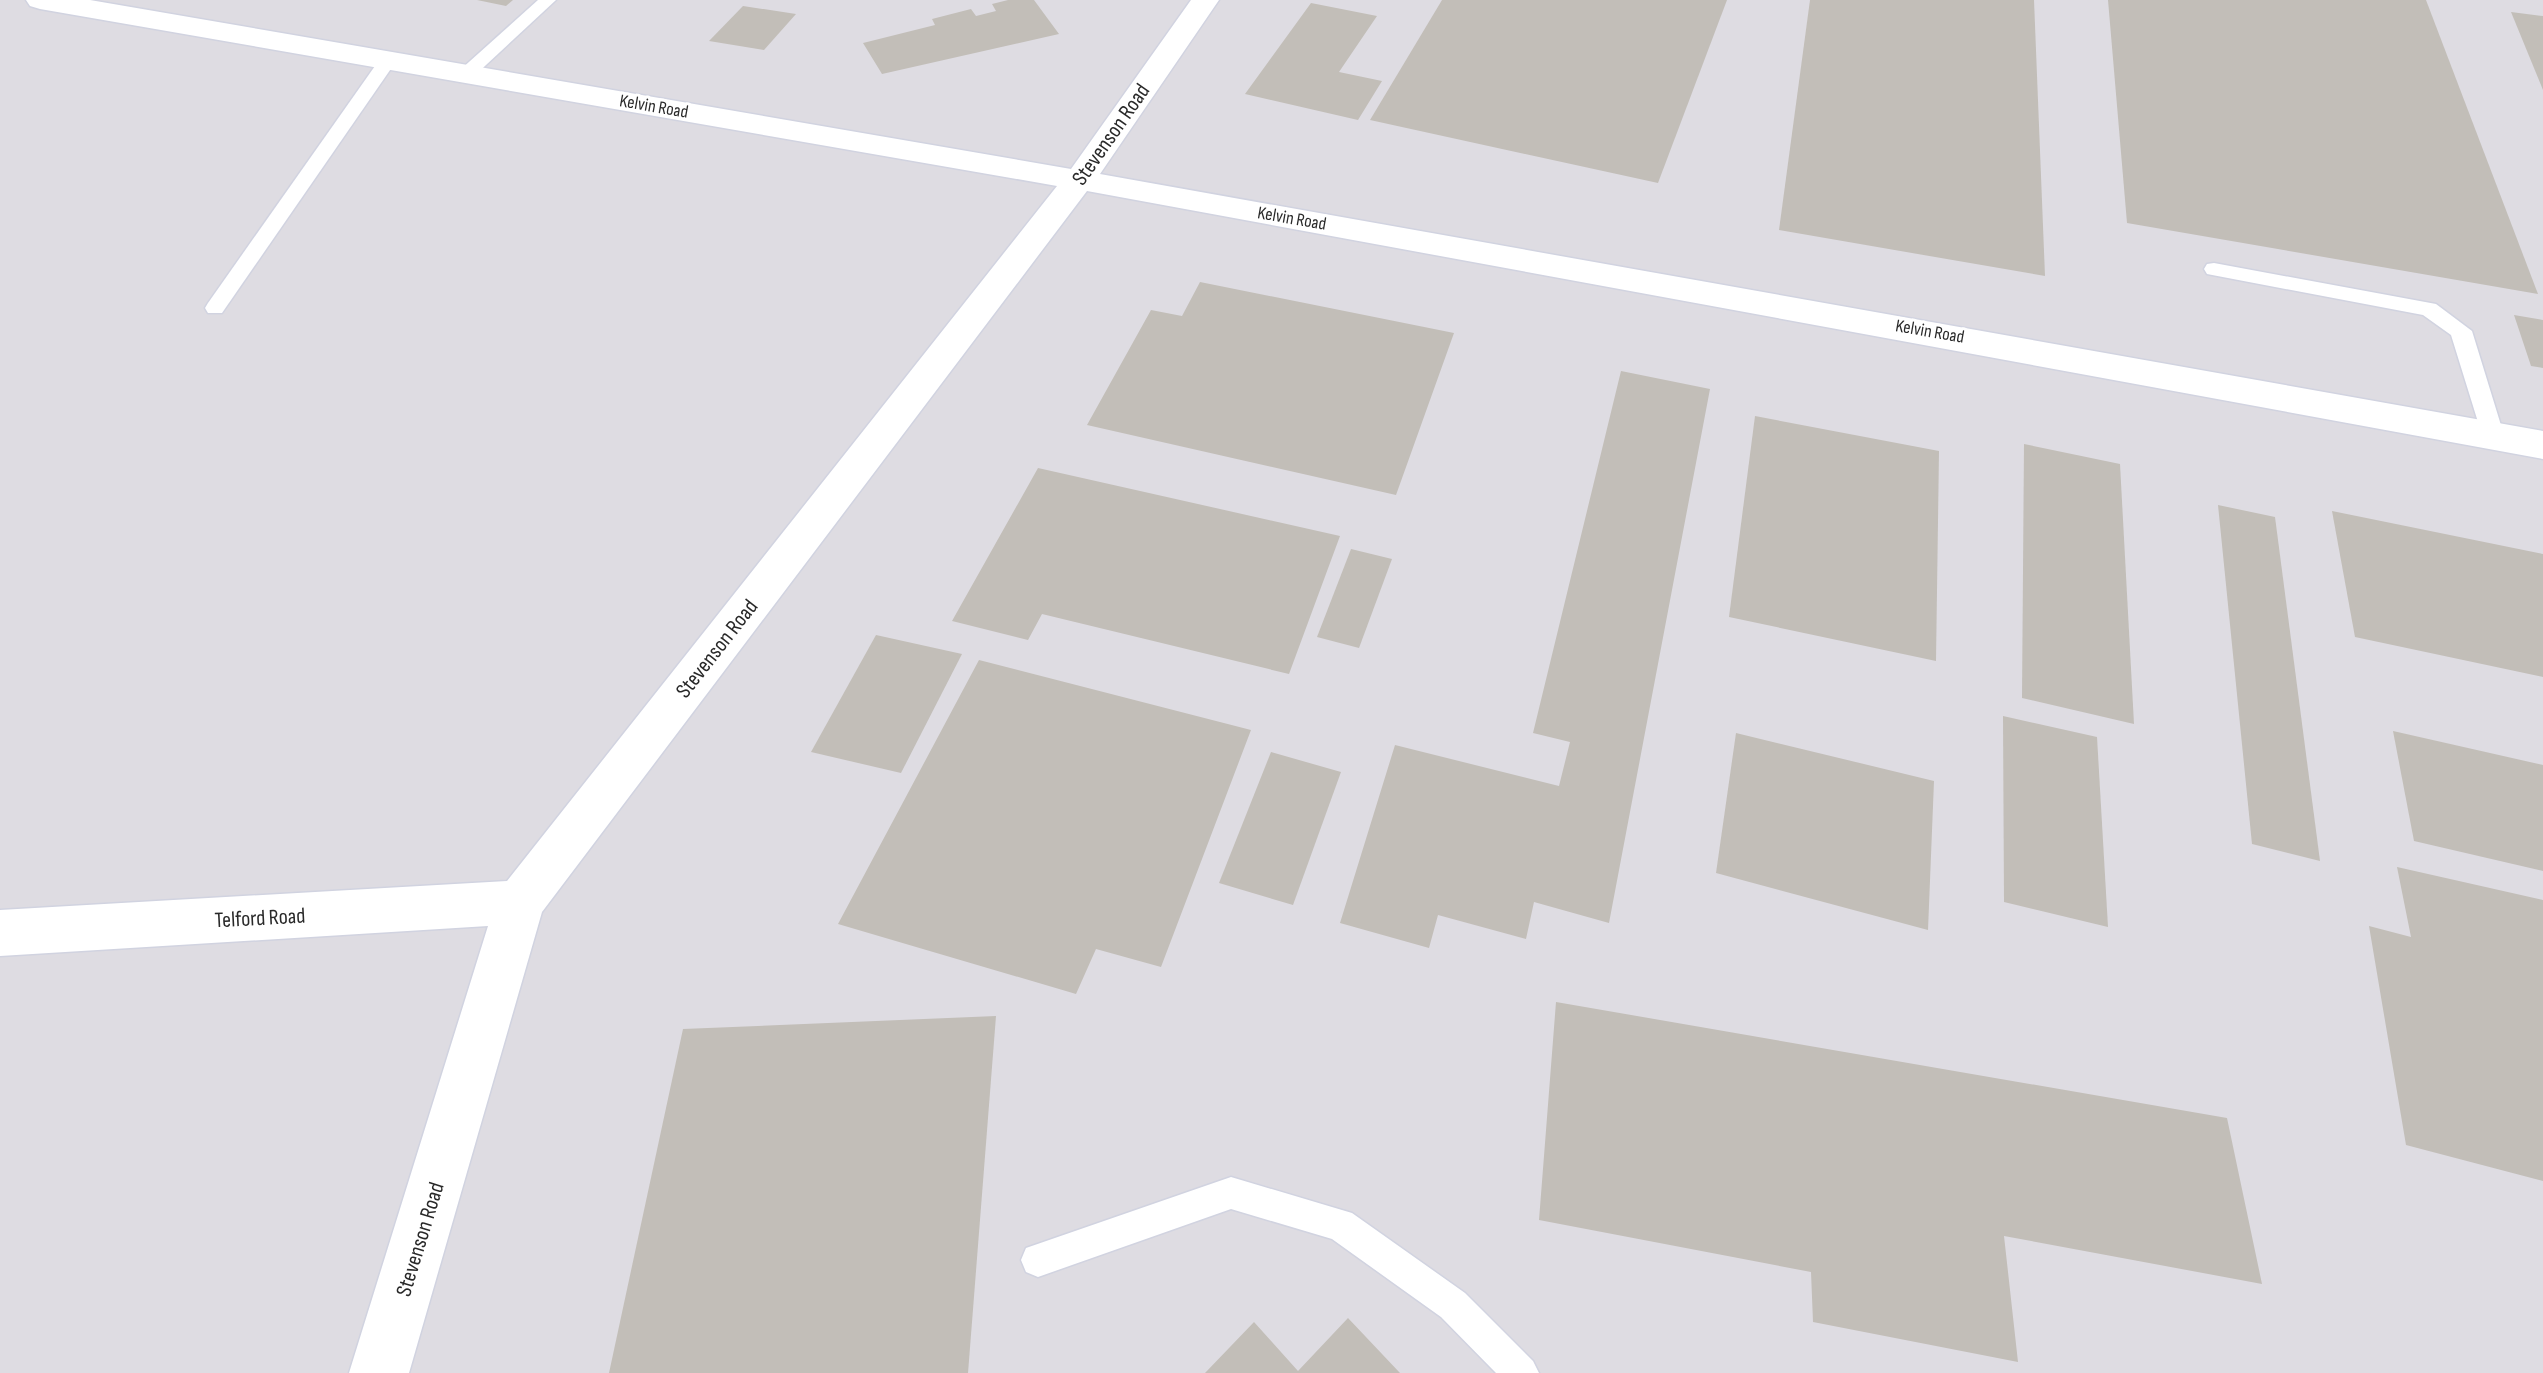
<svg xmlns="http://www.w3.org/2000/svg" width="2543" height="1373" viewBox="0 0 2543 1373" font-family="'Sofia Sans Condensed',sans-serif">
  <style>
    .industrial { fill: #dedce2 }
    .building { fill: #c2beb8 }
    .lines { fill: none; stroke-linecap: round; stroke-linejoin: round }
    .lane-casing { stroke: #d1d3e0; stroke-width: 3 }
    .street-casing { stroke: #d1d3e0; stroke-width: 3 }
    .lane { fill: #fff; fill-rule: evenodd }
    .street { fill: #fff; fill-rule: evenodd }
    .labels { text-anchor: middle; stroke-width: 6; stroke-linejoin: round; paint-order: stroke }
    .far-street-label { font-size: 18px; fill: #292929; stroke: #fff }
    .street-label { font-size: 22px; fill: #292929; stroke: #fff }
  </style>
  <rect width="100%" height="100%" fill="#e9e5dc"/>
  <!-- industrial -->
  <rect class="industrial" x="0" y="0" width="2543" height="1373"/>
  <!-- building -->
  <g class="building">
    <path d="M477 0H513L506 6Z"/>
    <path d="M1008 0H1034L1059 34 882 74 863 43 935 25 932 19 971 9 976 16 996 11 992 4Z"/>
    <path d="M1442 0H1727L1658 183 1370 120Z"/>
    <path d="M1810 0H2034L2045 276 1779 230Z"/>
    <path d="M2108 0H2426L2538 294 2127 223Z"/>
    <path d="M1311 3 1377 16 1339 72 1382 81 1358 120 1245 94Z"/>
    <path d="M743 6 796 14 764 50 709 41Z"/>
    <path d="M2511 12 2543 16V90Z"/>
    <path d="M1200 282 1454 333 1396 495 1087 425 1151 310 1182 316Z"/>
    <path d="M2514 315 2543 320V368L2531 366Z"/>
    <path d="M1621 371 1710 389 1609 923 1534 902 1526 939 1438 915 1429 948 1340 923 1395 745 1559 786 1570 742 1533 733Z"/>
    <path d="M1755 416 1939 451 1936 661 1729 617Z"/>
    <path d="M2024 444 2120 464 2134 724 2022 698Z"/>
    <path d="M1038 468 1340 536 1289 674 1042 614 1028 640 952 621Z"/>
    <path d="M2218 505 2275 517 2320 861 2252 844Z"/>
    <path d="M2332 511 2543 554V677L2355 637Z"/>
    <path d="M1351 549 1392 559 1359 648 1317 637Z"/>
    <path d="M876 635 962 654 901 773 811 752Z"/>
    <path d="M979 660 1251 730 1161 967 1096 949 1076 994 838 924Z"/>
    <path d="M2003 716 2097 737 2108 927 2004 902Z"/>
    <path d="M2393 731 2543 765V871L2414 841Z"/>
    <path d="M1736 733 1934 781 1928 930 1716 873Z"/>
    <path d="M1271 752 1341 772 1293 905 1219 883Z"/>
    <path d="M2397 867 2543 900V1181L2406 1145 2369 926 2411 937Z"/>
    <path d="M1556 1002 2227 1118 2262 1284 2004 1236 2018 1362 1813 1322 1811 1272 1539 1220Z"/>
    <path d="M996 1016 968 1373H609L683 1029Z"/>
    <path d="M1348 1318 1400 1373H1205L1254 1322 1298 1371Z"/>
  </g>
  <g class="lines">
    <defs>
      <g id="lane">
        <path d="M538 0H556L472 78H460V70Z"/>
        <path d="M388 55 397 60 222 313H208L205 308 208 303 382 56Z"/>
        <path d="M2214 263 2436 304 2472 331 2504 435 2501 441 2493 443 2482 435 2451 335 2423 315 2207 274 2204 269 2207 264Z"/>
        <path d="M1231 1177 1352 1213 1465 1293 1533 1361 1539 1373H1496L1441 1317 1332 1239 1231 1209 1038 1277 1026 1272 1021 1260 1026 1248Z"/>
      </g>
      <path id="street" d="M26 0H90L1071 169 1191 0H1219L1100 174 2543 431V459L1087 191 542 912 409 1373H349L488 926 0 956V910L507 881 1057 186 40 9 30 6Z"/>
    </defs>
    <!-- lane casing -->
    <use href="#lane" class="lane-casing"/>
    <!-- street casing -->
    <use href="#street" class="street-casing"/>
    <!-- lane -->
    <use href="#lane" class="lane"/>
    <!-- street -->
    <use href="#street" class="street"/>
  </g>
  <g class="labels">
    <!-- far-street labels -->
    <g class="far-street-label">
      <text transform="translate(654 106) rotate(10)" y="6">Kelvin Road</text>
      <text transform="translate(1292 218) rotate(10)" y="6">Kelvin Road</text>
      <text transform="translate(1930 331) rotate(10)" y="6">Kelvin Road</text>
    </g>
    <!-- street labels -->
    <g class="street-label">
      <text transform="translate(1110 134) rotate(-55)" y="8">Stevenson Road</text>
      <text transform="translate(716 648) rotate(-52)" y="8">Stevenson Road</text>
      <text transform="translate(260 917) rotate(-3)" y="8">Telford Road</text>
      <text transform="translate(419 1239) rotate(-73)" y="8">Stevenson Road</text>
    </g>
  </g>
</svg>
